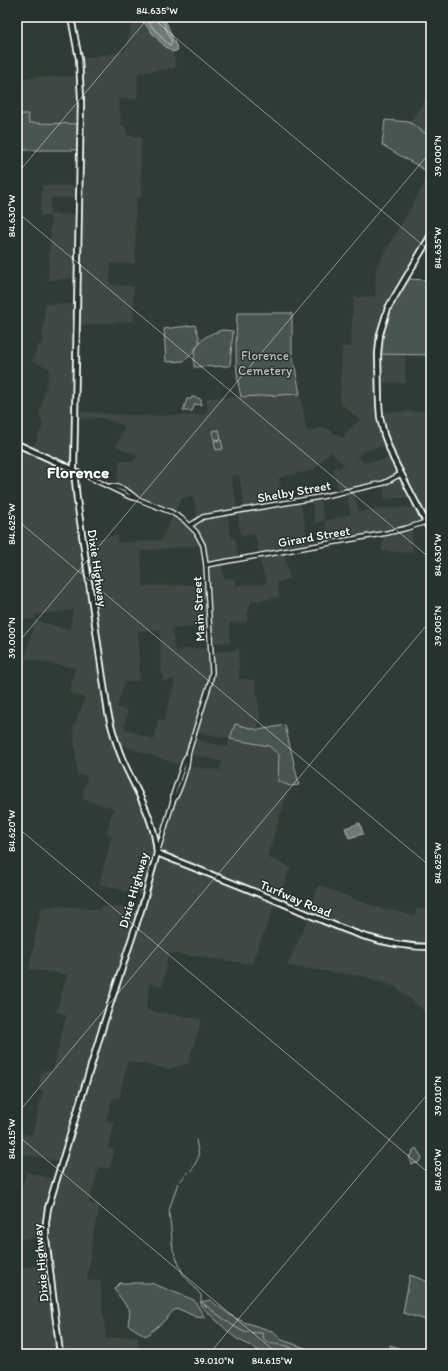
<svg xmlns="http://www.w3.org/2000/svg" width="448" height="1371" viewBox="0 0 448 1371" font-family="Itim,sans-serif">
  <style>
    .built { fill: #3c4842; fill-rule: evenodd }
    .green { fill: #4a544f; stroke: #a4aaa7 }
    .water { fill: #707975; stroke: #a9afac }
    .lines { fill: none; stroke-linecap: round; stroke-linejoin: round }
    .shore { stroke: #c6c9c8; stroke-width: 1 }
    .stream { stroke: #a9afac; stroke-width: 1 }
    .tertiary-casing { stroke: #fff; stroke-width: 6 }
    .primary-casing { stroke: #fff; stroke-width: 8 }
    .tertiary { stroke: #26332d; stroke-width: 3.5 }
    .primary { stroke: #26332d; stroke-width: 4.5 }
    .ticks { fill: none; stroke: #fff; stroke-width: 1; stroke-opacity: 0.45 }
    .labels { text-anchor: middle; stroke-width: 3; stroke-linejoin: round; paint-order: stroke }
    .park-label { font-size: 13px; fill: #b7bbb9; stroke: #26332d }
    .street-label { font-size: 13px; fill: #fff; stroke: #26332d }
    .district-label { font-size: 17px; font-weight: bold; fill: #fff; stroke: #26332d }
    .neatline { fill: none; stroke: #fff; stroke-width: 1.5 }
    .ticks-label { font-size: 10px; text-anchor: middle; fill: #fff }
  </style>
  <rect width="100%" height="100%" fill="#2f3b35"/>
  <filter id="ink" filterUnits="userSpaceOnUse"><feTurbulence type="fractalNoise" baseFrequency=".025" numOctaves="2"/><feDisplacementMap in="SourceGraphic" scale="8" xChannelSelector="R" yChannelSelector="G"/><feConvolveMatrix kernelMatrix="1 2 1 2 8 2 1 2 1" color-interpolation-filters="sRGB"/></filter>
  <g filter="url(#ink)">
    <!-- built -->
    <g class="built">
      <path d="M133 17H150L173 52 176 68 138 73 137 99H119L121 125 126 127 127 135 141 137V198H136L135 263 111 264 110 285 134 286V321L77 326 76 411 138 416 204 415 208 411 206 398 300 394 307 431 326 427 342 438 354 424 360 420 340 403 342 347 351 346 353 297 375 296 376 268 431 172V235L393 299 379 354 405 355 406 383H378L379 412 427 411 431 415V532L426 522 412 527V553L382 551 383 534 328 543 325 521 315 523 311 498 320 497 325 521 351 514 345 492 338 493 333 468 345 466 330 452 314 470 279 478 284 503 300 500 309 547 284 552 290 579 277 582 279 597 265 600 251 601 246 622 230 623V642L210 644 209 626 172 629 175 650 210 647 211 652 239 650V679L255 680 260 716 258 730 235 725 269 746 279 755 278 781 290 786 267 857 291 867 251 964 169 953 162 986 150 984 146 1010 202 1019 188 1064 167 1069 128 1061 119 1098H113L106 1120 115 1123 108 1148 115 1150 109 1169 99 1167 89 1203 100 1206 94 1230 87 1281 100 1280 106 1339 137 1335 139 1354H17V1268L49 1265 46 1238 17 1239V1205L26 1172 56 1180 61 1162 17 1153V1132L32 1135 43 1091 38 1090 42 1070 53 1071 66 1015 56 1012 67 975 29 969 41 908 57 905 100 910V907H125L140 911 145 896 99 884 112 836 107 834 113 808 82 799 87 775H77L74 731H72L85 698 69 693 75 668 25 659 35 620 27 619 17 620V444L32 450 43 424 39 415 50 369 32 361 39 344 42 345 45 304H77L78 278 48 280 51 216H40L42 185 80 186 81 124 28 123V114H17V78L80 76 79 59 125 51ZM51 198H80L79 215 50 214ZM103 418 124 426 116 447 137 455 134 462 120 460 116 486 135 498 174 514 161 540 119 543 117 535 83 541 74 470 76 419ZM387 445 393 458 364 463 357 457 362 452ZM239 475 245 510 238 511 231 476ZM384 484V499L413 497 418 507 383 508 359 512 354 490ZM193 496 198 519 190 525 174 513 182 498ZM237 512 241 536 255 534 263 573 267 582 263 584 236 585 235 578H224L222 562 239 559 235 538H231L227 513ZM203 545 206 584 143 586 141 551ZM73 610 70 630 35 620V615ZM160 630V654L163 681 175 680 164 721 158 719 154 740 124 728 128 711 117 707 125 682 140 681 138 631ZM196 731 229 739 227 747 193 739ZM117 744 183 766 189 754 222 762 219 770 187 766 159 845 156 844 144 806Z"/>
      <path d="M431 93V137L409 122Z"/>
      <path d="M319 885 373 906 415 916 416 909 431 908V1017L396 987 366 977 287 966 309 916 306 915Z"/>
    </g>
    <!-- green -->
    <g class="green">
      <path d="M17 114H28L29 123 82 124 81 150H17Z"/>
      <path d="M385 120 409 122 431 137 430 173 382 145Z"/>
      <path d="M405 279 431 280V355L378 354 383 320Z"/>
      <path d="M237 313H292V352L300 394 241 397C234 369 236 342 237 313Z"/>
      <path d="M195 325 199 337V343L192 354 184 361 166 362 164 329Z"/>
      <path d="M222 330 233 331 230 366 194 367C193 345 201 336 222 330Z"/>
      <path d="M192 397 198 398 201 400V405L195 404 192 411H183L187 399H191Z"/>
      <path d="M219 430 221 439 214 440 212 431Z"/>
      <path d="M221 440 223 449 216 450 214 441Z"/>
      <path d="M235 724 258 730 285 725 299 785 290 786 278 781 279 755 269 746 230 739Z"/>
      <path d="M416 1148 422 1158 418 1163 412 1164 409 1156 412 1155 413 1150Z"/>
      <path d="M410 1275 431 1283V1329L427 1328 429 1321 403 1313Z"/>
      <path d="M120 1283H151L194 1300 205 1318 196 1317 179 1309 174 1310 164 1321 146 1336 128 1325 130 1311 114 1289Z"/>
      <path d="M210 1300 230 1315 244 1322 272 1331 282 1340 323 1354H287L273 1352 263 1353 234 1337 200 1305 201 1302Z"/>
      <path d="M390 1345 417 1354H390Z"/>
    </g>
    <!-- water -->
    <g class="water">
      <path d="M141 17H164L178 50 173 52C165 49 145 26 141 17Z"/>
      <path d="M360 823 363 834 349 838 345 828Z"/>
    </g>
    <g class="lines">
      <!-- shore -->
      <path class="shore" d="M146 17 152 27 168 44 170 45 172 42 161 17"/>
      <!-- stream -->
      <path class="stream" d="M196 1140 199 1156 193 1168 178 1183 169 1210 173 1250 183 1274 201 1295V1302L232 1325 244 1332 262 1333 265 1342 287 1346 304 1354"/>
      <defs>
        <g id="tertiary">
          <path d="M74 470 130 497 135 498 171 512 184 520 196 532 203 545 206 565 212 672 210 683 188 754 185 759 173 795V801"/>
          <path d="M110 486C119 486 129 491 135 497"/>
          <path d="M191 525 203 517 320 497 384 483 401 474"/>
          <path d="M206 565 387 533 407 528 426 522"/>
          <path d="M158 850 173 801C179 793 189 764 188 754"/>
        </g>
        <g id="primary">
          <path d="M431 235 388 308 380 334 378 354 379 403 380 417 384 435 393 458 431 532"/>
          <path d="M17 444 74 470"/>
          <path d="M157 853C196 869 236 884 275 900 328 922 372 947 431 947"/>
          <path d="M60 1354 46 1238V1222L48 1208 104 1023 142 907 157 853C155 820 137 792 124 763 117 747 112 730 108 713L77 500 74 470 81 99 79 59 71 17"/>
        </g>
      </defs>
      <!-- tertiary casing -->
      <use href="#tertiary" class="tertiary-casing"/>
      <!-- primary casing -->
      <use href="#primary" class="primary-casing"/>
      <!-- tertiary -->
      <use href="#tertiary" class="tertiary"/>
      <!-- primary -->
      <use href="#primary" class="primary"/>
    </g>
  </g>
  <!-- ticks -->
  <path class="ticks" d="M151 17 431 252M17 174 149 17M17 212 431 559M17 520 431 867M17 644 431 151M17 827 431 1175M17 1114 431 620M17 1135 278 1354M209 1354 431 1090"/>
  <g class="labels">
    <!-- park labels -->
    <g class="park-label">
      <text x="265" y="360">Florence<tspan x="265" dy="15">Cemetery</tspan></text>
    </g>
    <!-- street labels -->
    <g class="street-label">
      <text transform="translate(294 491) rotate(-10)" y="5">Shelby Street</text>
      <text transform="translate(314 536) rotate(-10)" y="5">Girard Street</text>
      <text transform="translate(98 568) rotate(82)" y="5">Dixie Highway</text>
      <text transform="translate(198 609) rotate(-93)" y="5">Main Street</text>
      <text transform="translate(133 890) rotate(-74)" y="5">Dixie Highway</text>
      <text transform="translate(296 898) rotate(23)" y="5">Turfway Road</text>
      <text transform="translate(40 1263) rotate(-95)" y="5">Dixie Highway</text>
    </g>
    <!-- district labels -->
    <g class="district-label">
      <text x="78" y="478">Florence</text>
    </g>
  </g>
  <!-- margin -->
  <rect width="448" height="1371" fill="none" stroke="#26332d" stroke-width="44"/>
  <rect x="22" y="22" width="404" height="1327" class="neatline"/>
  <g class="ticks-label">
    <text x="157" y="14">84.635°W</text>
    <text transform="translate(437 156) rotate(-90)" y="4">39.000°N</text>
    <text transform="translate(11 216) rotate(-90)" y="4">84.630°W</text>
    <text transform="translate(437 248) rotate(-90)" y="4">84.635°W</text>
    <text transform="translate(11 524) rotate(-90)" y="4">84.625°W</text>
    <text transform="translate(437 555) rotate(-90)" y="4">84.630°W</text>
    <text transform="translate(437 626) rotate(-90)" y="4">39.005°N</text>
    <text transform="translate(11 638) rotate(-90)" y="4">39.000°N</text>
    <text transform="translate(11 831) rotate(-90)" y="4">84.620°W</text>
    <text transform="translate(437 863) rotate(-90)" y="4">84.625°W</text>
    <text transform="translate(437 1096) rotate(-90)" y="4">39.010°N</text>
    <text transform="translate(11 1139) rotate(-90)" y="4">84.615°W</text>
    <text transform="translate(437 1170) rotate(-90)" y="4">84.620°W</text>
    <text x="214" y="1364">39.010°N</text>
    <text x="272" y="1364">84.615°W</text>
  </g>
</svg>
